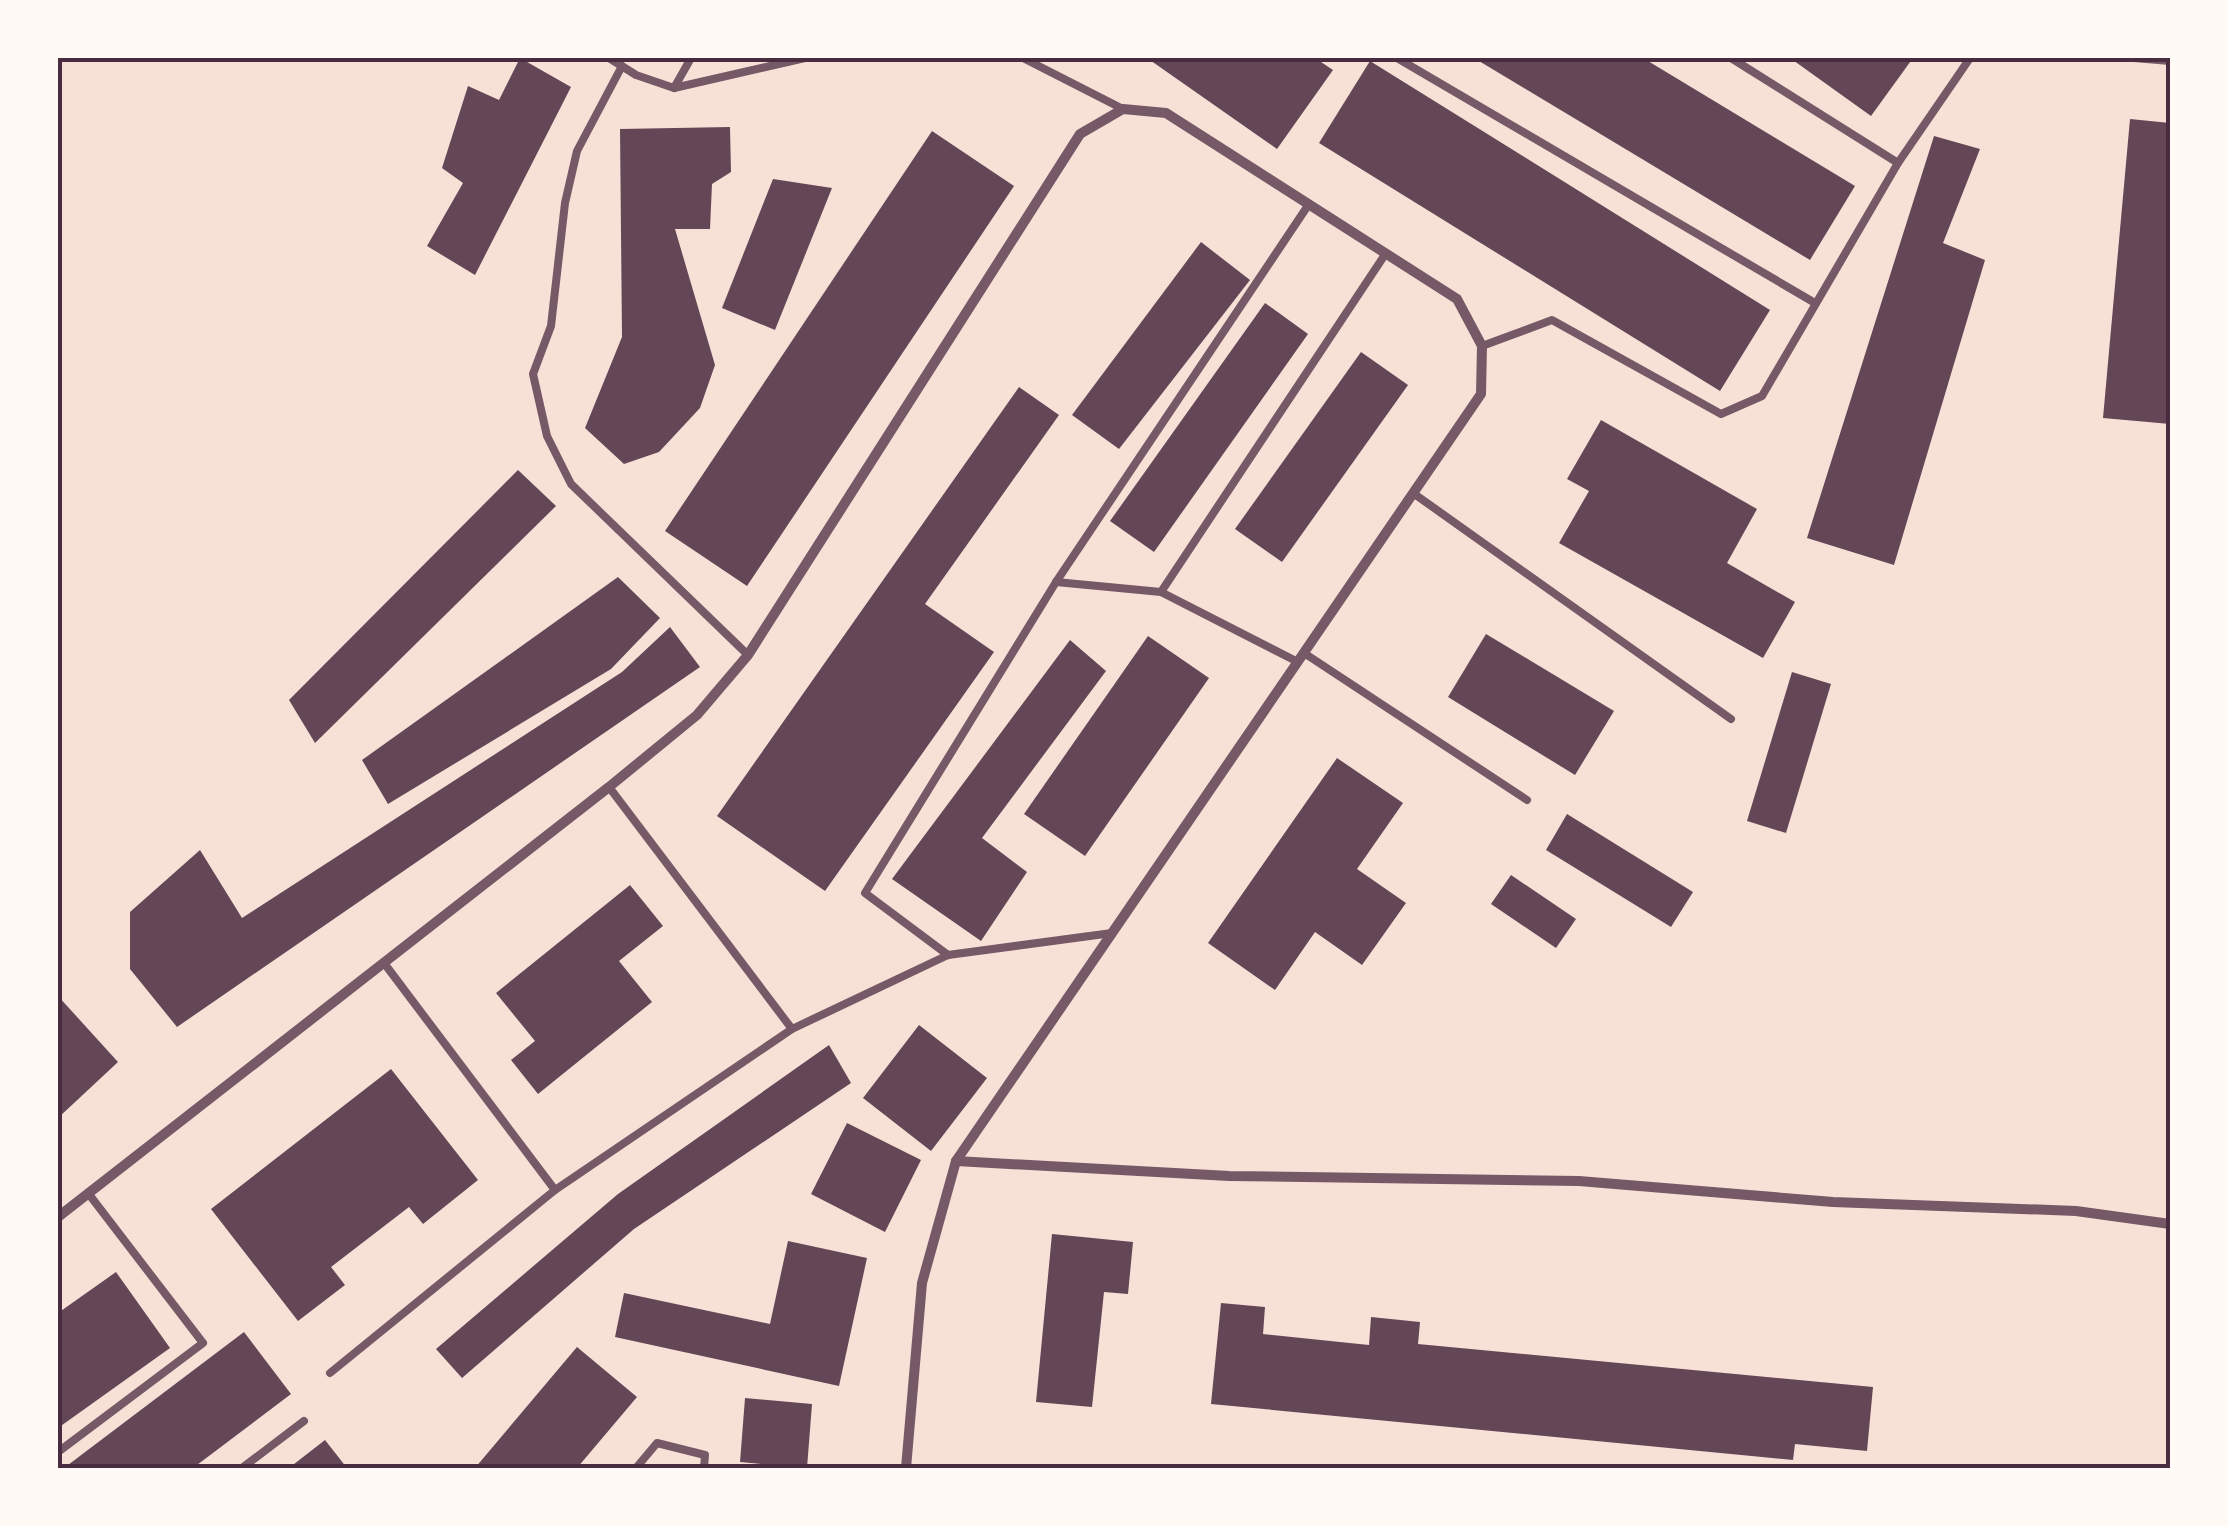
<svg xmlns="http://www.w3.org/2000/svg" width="2228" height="1526" viewBox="0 0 2228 1526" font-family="'Noto Sans',sans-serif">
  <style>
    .building { fill: #644757 }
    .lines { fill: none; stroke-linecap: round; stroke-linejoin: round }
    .service { stroke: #755966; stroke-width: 8 }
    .minor { stroke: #755966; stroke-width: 10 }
    .neatline { fill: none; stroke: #4a2c40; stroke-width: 4 }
  </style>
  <rect width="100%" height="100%" fill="#f7e1d7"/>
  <!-- building -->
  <g class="building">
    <path d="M520 58 571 87 475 275 427 246 463 183 442 168 468 86 499 100Z"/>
    <path d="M1147 58H1315L1333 70 1277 149Z"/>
    <path d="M1474 58H1643L1855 186 1810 260Z"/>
    <path d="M1790 58H1913L1871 116Z"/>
    <path d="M1370 61 1770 310 1720 391 1319 143Z"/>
    <path d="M2130 119 2170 123V424L2103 418Z"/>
    <path d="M730 127 731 172 712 184 710 229H675L715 365 700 408 659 452 624 464 585 428 622 337 620 129Z"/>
    <path d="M932 131 1014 186 747 586 665 531Z"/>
    <path d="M1934 136 1980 149 1943 243 1985 260 1894 565 1807 538Z"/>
    <path d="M773 179 832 188 775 330 722 308Z"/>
    <path d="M1201 242 1250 280 1119 449 1072 415Z"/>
    <path d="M1265 303 1308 334 1154 552 1110 521Z"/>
    <path d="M1361 352 1408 385 1282 562 1235 529Z"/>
    <path d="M1019 387 1059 415 925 604 994 652 825 891 717 816Z"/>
    <path d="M1601 420 1757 509 1727 563 1795 602 1763 658 1559 543 1589 491 1567 479Z"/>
    <path d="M518 470 556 506 315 743 289 700Z"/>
    <path d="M618 577 660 618 611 669 388 804 362 760Z"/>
    <path d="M670 627 700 667 177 1027 130 969V912L200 850 242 918 622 672Z"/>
    <path d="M1486 634 1614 711 1575 775 1448 697Z"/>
    <path d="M1148 636 1209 678 1085 856 1024 814Z"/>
    <path d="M1070 640 1106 671 982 838 1027 872 981 941 892 879Z"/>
    <path d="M1792 672 1831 684 1786 833 1747 821Z"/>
    <path d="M1337 758 1403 803 1357 869 1406 903 1362 965 1315 932 1275 990 1208 943Z"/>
    <path d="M1567 814 1693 892 1671 927 1546 850Z"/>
    <path d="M1511 875 1576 919 1556 948 1491 904Z"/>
    <path d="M630 885 663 926 619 961 652 1002 538 1094 511 1060 535 1041 496 993Z"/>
    <path d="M58 996 118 1062 58 1118Z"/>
    <path d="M919 1025 987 1078 931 1151 863 1098Z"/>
    <path d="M829 1045 851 1083 634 1229 462 1378 436 1349 618 1194Z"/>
    <path d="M391 1069 478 1180 423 1224 409 1207 331 1267 345 1285 298 1321 211 1209Z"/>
    <path d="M847 1123 921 1160 885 1232 811 1194Z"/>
    <path d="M1052 1234 1133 1242 1128 1294 1104 1292 1092 1407 1036 1402Z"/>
    <path d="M788 1241 867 1258 839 1386 615 1337 624 1293 770 1324Z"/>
    <path d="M116 1272 170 1348 58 1428V1313Z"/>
    <path d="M1221 1303 1265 1307 1263 1334 1369 1345 1371 1317 1420 1322 1418 1344 1873 1387 1867 1451 1795 1444 1793 1460 1211 1404Z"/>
    <path d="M244 1332 291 1394 193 1468H64Z"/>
    <path d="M577 1347 637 1397 577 1468H475Z"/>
    <path d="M745 1398 812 1404 807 1468 740 1462Z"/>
    <path d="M325 1440 347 1468H289Z"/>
  </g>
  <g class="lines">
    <!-- service -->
    <g class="service">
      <path d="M609 58 636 75 674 88 805 58"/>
      <path d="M1023 58 1123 109"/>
      <path d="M1397 58 1815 303"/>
      <path d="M2134 58 2170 61"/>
      <path d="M622 66 577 151 565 203 551 326 533 374 547 436 571 484 748 655"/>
      <path d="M674 88 691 58"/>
      <path d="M1898 163 1970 58"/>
      <path d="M1482 346 1552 320 1721 414 1762 396 1898 163 1731 58"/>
      <path d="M1413 493 1731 719"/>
      <path d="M1056 582 1161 592 1298 662"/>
      <path d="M1161 592 1386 253"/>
      <path d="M1304 653 1527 800"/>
      <path d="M609 787 792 1029 948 955 1112 933"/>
      <path d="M948 955 865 893 1056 582 1309 204"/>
      <path d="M384 963 555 1190 792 1029"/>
      <path d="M330 1373 555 1190"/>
      <path d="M58 1452 203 1343 88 1193"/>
      <path d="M242 1468 304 1421"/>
      <path d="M636 1468 657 1443 705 1455 704 1468"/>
    </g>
    <!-- minor -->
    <g class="minor">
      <path d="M956 1161 1229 1176 1579 1181 1833 1202 2076 1211 2170 1224"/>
      <path d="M58 1217 609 787 697 715 748 655 1080 134 1123 109 1166 113 1457 299 1482 346 1481 394 956 1161 922 1283 906 1468"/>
    </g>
  </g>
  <!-- border -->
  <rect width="2228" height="1526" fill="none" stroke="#fffaf5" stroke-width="120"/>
  <rect x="60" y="60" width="2108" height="1406" class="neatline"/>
</svg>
